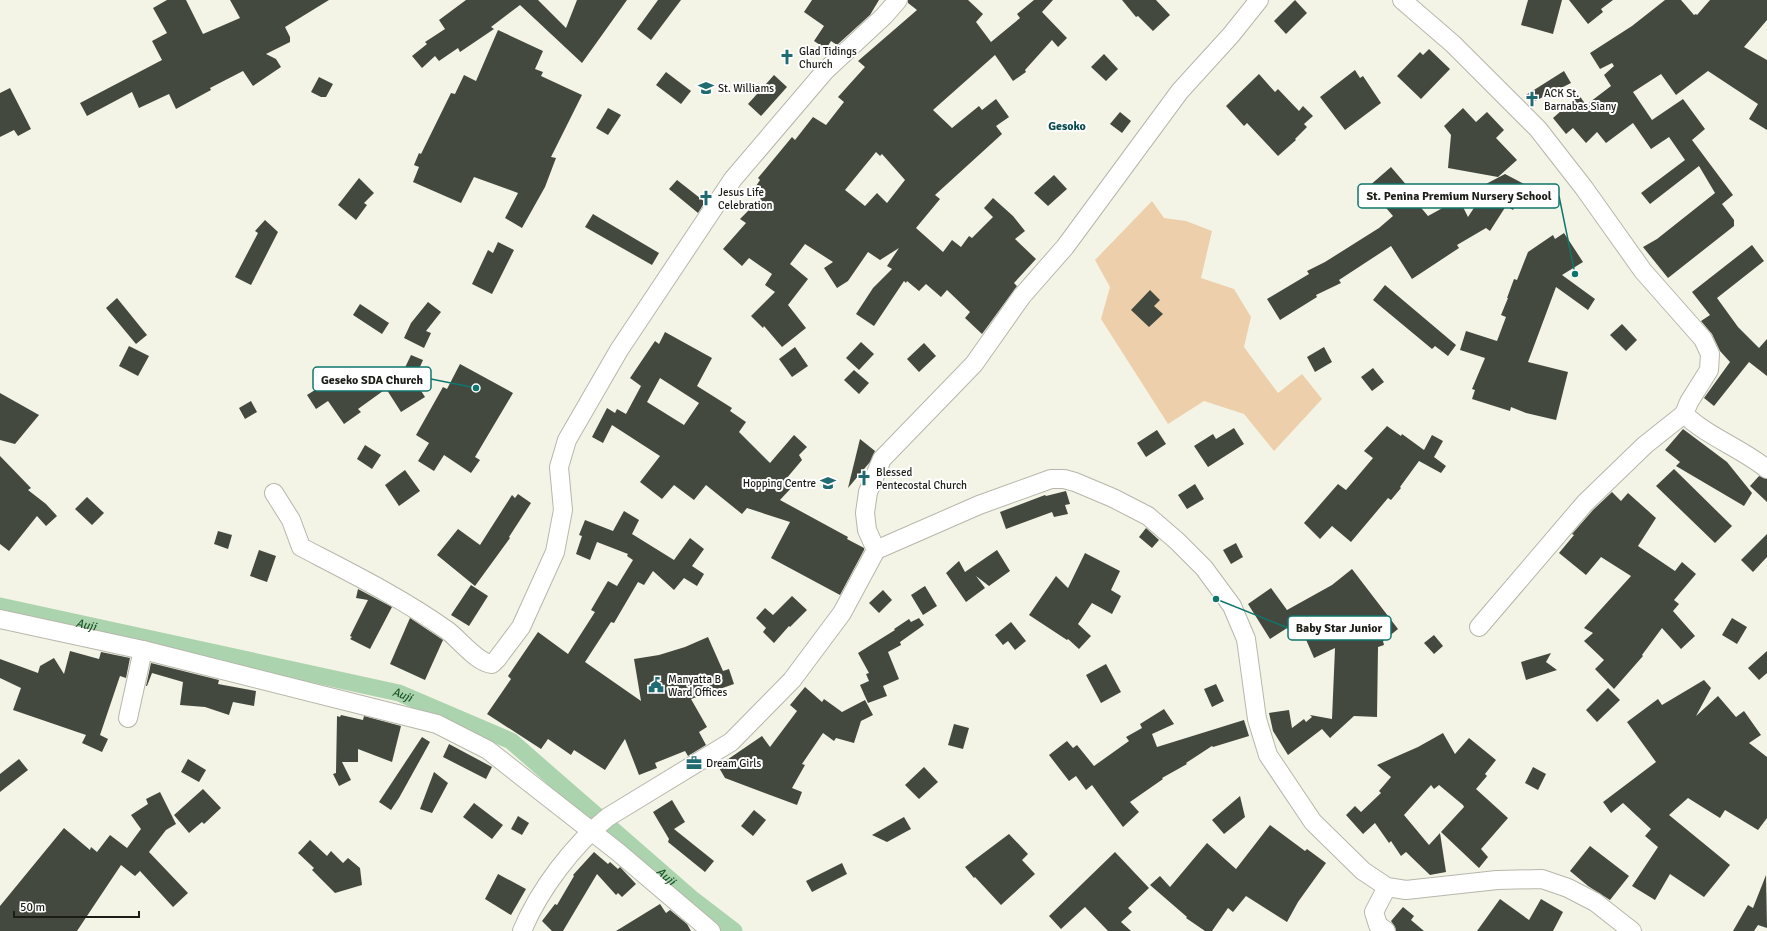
<svg xmlns="http://www.w3.org/2000/svg" width="1767" height="931" viewBox="0 0 1767 931" font-family="Signika,sans-serif">
  <style>
    .green { fill: #eecfab }
    .lines { fill: none; stroke-linecap: round; stroke-linejoin: round }
    .canal { stroke: #abd4ae; stroke-width: 17 }
    .building { fill: #44493f; fill-rule: evenodd }
    .street-casing { stroke: #b6b7aa; stroke-width: 20 }
    .street { stroke: #fff; stroke-width: 18 }
    .labels { text-anchor: middle; stroke-width: 4; stroke-linejoin: round; paint-order: stroke }
    .poi-label { font-size: 11px; fill: #1d1d18; stroke: #fff; text-anchor: start }
    .neighbourhood-label { font-size: 12px; font-weight: bold; fill: #08494e; stroke: #fff }
    .water-label { font-size: 12px; font-style: italic; fill: #1c5727; stroke: #fff }
    .leader { fill: none; stroke: #0f766e; stroke-width: 1.5 }
    .callout-dot { fill: #0f766e; stroke: #fff; stroke-width: 1.5 }
    .callout { fill: #fff; stroke: #0f766e; stroke-width: 1.5 }
    .callout-label { font-size: 12px; text-anchor: middle; font-weight: bold; fill: #1d1d18 }
  </style>
  <rect width="100%" height="100%" fill="#f3f4e6"/>
  <!-- green -->
  <path class="green" d="M1152 201 1164 218 1186 221 1212 231 1201 278 1234 289 1251 317 1244 347 1278 393 1302 374 1322 399 1274 451 1244 414 1204 401 1168 424 1101 319 1110 287 1095 260Z"/>
  <g class="lines">
    <!-- canal -->
    <path class="canal" id="s1" d="M0 606 399 693 511 741 691 898 734 931"/>
  </g>
  <!-- building -->
  <g class="building">
    <path d="M167 0H186L203 34 240 18 230 0H329L285 27 290 37V42L266 54 276 59 281 67 253 86 243 71 210 88 211 90 176 109 169 94 139 108 132 92 87 116 80 103 162 60 152 41 167 33 153 8Z"/>
    <path d="M466 0H538L566 28 577 0H627L582 63 520 5 491 27 494 29 460 52 458 48 439 61 435 56 422 68 412 56 427 44 425 42 445 29 439 20Z"/>
    <path d="M658 0H681L651 40 637 29Z"/>
    <path d="M812 0H879L870 15 837 45 831 41 826 49 814 41 824 26 804 12Z"/>
    <path d="M908 0H968L983 14 976 22 991 42 1020 18 1017 14 1034 0H1053L1042 12 1067 38 1058 47 1052 40 1025 70 1026 72 1013 81 995 55 933 110 952 128 979 106 982 110 996 99 1009 117 996 126 1002 134 935 195 940 199 916 228 943 252 952 240 961 247 969 236 972 238 993 217 984 208 993 198 1013 216 1025 231 1015 239 1036 259 1014 283 1017 286 982 334 965 318 970 312 947 290 941 297 926 284 919 291 907 281 906 283 904 281 874 326 856 314 873 288 892 269 887 266 899 248 880 260 868 252 848 281 837 288 824 268 833 262 805 244 790 264 808 279 788 305 806 328 782 347 764 326 763 328 751 316 775 292 765 285 772 274 749 258 742 266 723 249 746 223 740 219 763 196 754 189 760 180 758 178 792 137 795 140 813 117 826 125 844 102 838 97 865 67 858 61 917 10 908 3ZM876 152 880 156 882 154 905 180 887 203 877 193 865 206 845 190Z"/>
    <path d="M1122 0H1156L1170 15 1153 31 1138 16 1136 17Z"/>
    <path d="M1295 0 1307 13 1286 34 1274 21Z"/>
    <path d="M1528 0H1562L1553 34 1521 25Z"/>
    <path d="M1569 0H1613L1601 9 1603 12 1588 24Z"/>
    <path d="M1665 0H1681L1694 15 1696 14 1697 15 1710 0H1767V20L1744 47 1767 60V130L1749 119 1758 104 1708 71 1676 95 1661 74 1633 92 1652 120 1683 99 1705 129 1692 140 1733 195 1722 204 1734 220V226L1668 278 1643 247 1657 239 1715 193 1699 166 1650 204 1641 193 1685 160 1669 137 1651 149 1633 123 1606 143 1597 132 1586 143 1573 128 1566 134 1553 118 1579 95 1586 105 1611 86 1604 75 1614 66 1612 63 1600 69 1590 53 1632 26Z"/>
    <path d="M498 30 543 51 535 69 543 72 541 76 582 95 551 157 556 158 545 187 522 228 505 218 518 193 474 177 461 203 413 182 419 167 414 165 419 153 421 154 451 93 455 94 464 75 476 81Z"/>
    <path d="M1429 49 1450 69 1421 99 1397 76 1420 52 1423 55Z"/>
    <path d="M1104 54 1118 69 1106 81 1091 67Z"/>
    <path d="M1355 70 1360 78 1363 76 1381 103 1345 130 1320 97Z"/>
    <path d="M1564 71 1571 83 1531 103 1526 95Z"/>
    <path d="M666 72 691 91 681 104 656 85Z"/>
    <path d="M1259 74 1275 92 1278 89 1299 111 1303 106 1313 116 1304 124 1307 127 1295 139 1296 140 1278 156 1247 123 1244 126 1226 106Z"/>
    <path d="M774 75 787 87 761 116 748 104Z"/>
    <path d="M319 77 333 84 326 97H321L311 92Z"/>
    <path d="M10 88 31 129 18 136 14 130 0 137V93Z"/>
    <path d="M608 108 621 115 608 135 596 128Z"/>
    <path d="M1463 108 1476 122 1487 112 1504 130 1496 138 1517 160 1498 177 1448 168 1451 135 1444 126Z"/>
    <path d="M1120 112 1131 121 1122 133 1110 124Z"/>
    <path d="M1391 167 1415 195 1412 197 1428 216 1459 199 1468 217 1487 188 1484 185 1505 174 1526 185 1513 210 1506 206 1490 231 1486 228 1457 245 1459 248 1412 279 1391 246 1339 280 1341 283 1316 295 1317 297 1280 320 1267 299 1309 274 1307 271 1325 262 1379 228 1393 216 1368 187Z"/>
    <path d="M1054 175 1067 189 1048 206 1034 193Z"/>
    <path d="M359 178 374 193 364 203 367 205 356 220 338 205Z"/>
    <path d="M677 180 705 202 698 213 669 189Z"/>
    <path d="M593 214 659 253 652 265 585 227Z"/>
    <path d="M265 220 278 232 251 285 235 277 258 233 255 231Z"/>
    <path d="M1564 233 1583 262 1562 275 1595 299 1588 310 1556 287 1528 362 1568 372 1556 420 1526 413 1511 407 1510 411 1472 399 1475 390 1472 389 1485 358 1460 350 1466 331 1497 341 1506 317 1501 315 1508 298H1507L1514 279 1517 280 1528 252 1553 235 1555 239Z"/>
    <path d="M498 242 514 250 492 294 472 284 488 250 493 253Z"/>
    <path d="M1752 245 1764 261 1717 298 1738 327 1759 348 1767 339V376L1749 362 1714 406 1704 398 1730 362 1720 351 1712 334 1701 321 1710 315 1692 292Z"/>
    <path d="M1385 285 1456 345 1448 356 1435 346 1432 349 1373 300Z"/>
    <path d="M1150 290 1160 300 1154 306 1163 314 1149 327 1131 310Z"/>
    <path d="M117 298 147 335 136 344 106 308Z"/>
    <path d="M428 302 441 312 426 331 431 333 424 348 404 338 411 323Z"/>
    <path d="M360 304 389 323 382 334 353 315Z"/>
    <path d="M1622 324 1637 340 1626 351 1610 335Z"/>
    <path d="M665 332 712 358 697 386 732 408 730 411 746 422 739 432 770 463 794 435 807 447 799 455 802 460 786 479 793 486 780 500 848 537 847 539 864 548V550L840 595 771 558 790 522 747 508 742 514 706 485 694 500 674 485 662 499 640 482 660 456 612 425 603 443 592 437 607 408 615 413 617 409 626 414 641 386 630 378 655 341 659 344ZM660 378 699 403 684 425 647 402Z"/>
    <path d="M861 342 874 354 859 370 846 358Z"/>
    <path d="M924 343 936 356 919 372 907 359Z"/>
    <path d="M129 346 149 356 138 376 119 366Z"/>
    <path d="M795 347 808 366 792 377 779 359Z"/>
    <path d="M1324 347 1332 362 1315 372 1307 357Z"/>
    <path d="M411 355 423 360 414 380 425 397 401 412 385 387 401 376Z"/>
    <path d="M460 364 513 393 475 457 480 460 471 473 444 455 434 471 418 461 429 443 416 435 443 387 447 389Z"/>
    <path d="M1373 368 1384 382 1372 391 1361 377Z"/>
    <path d="M854 370 869 383 859 394 844 380Z"/>
    <path d="M371 374 383 391 358 409 361 412 344 424 328 401 316 409 307 395 337 376 347 391Z"/>
    <path d="M0 393 39 415 15 444 0 440Z"/>
    <path d="M251 401 257 412 245 419 239 408Z"/>
    <path d="M1387 426 1401 436 1402 434 1424 450 1432 435 1443 441 1434 457 1446 466 1441 473 1419 461 1400 487 1401 488 1391 500 1388 498 1351 542 1332 526 1320 539 1304 523 1338 484 1346 490 1373 458 1364 451Z"/>
    <path d="M1234 428 1244 444 1208 467 1194 446 1213 434 1216 439Z"/>
    <path d="M1683 429 1727 462 1752 493 1744 506 1676 466 1680 462 1665 450Z"/>
    <path d="M1157 430 1166 444 1146 457 1137 443Z"/>
    <path d="M860 439 875 451 870 462 848 488Z"/>
    <path d="M365 445 381 455 372 469 357 459Z"/>
    <path d="M0 456 31 488 28 490 46 504 57 516 46 526 37 516 9 551 0 544Z"/>
    <path d="M1674 469 1732 526 1715 543 1656 486Z"/>
    <path d="M405 470 420 491 399 506 385 485Z"/>
    <path d="M1759 476 1767 479V502L1750 486Z"/>
    <path d="M1195 484 1204 499 1187 509 1178 495Z"/>
    <path d="M1066 491 1070 504 1065 505 1068 514 1054 517 1052 512 1006 529 1000 512 1045 495 1046 496Z"/>
    <path d="M1612 492 1621 501 1628 493 1656 518 1638 546 1675 571 1682 562 1696 574 1674 600 1679 604 1673 611 1695 636 1681 649 1662 628 1642 655 1643 656 1614 689 1595 669 1604 660 1584 641 1593 633 1584 628 1631 576 1601 557 1586 575 1559 553 1574 535 1572 534 1593 510Z"/>
    <path d="M518 494 531 503 509 537 510 538 475 586 437 555 458 529 480 545 512 495 515 498Z"/>
    <path d="M87 497 104 513 92 525 75 509Z"/>
    <path d="M624 511 639 520 632 534 674 560 690 538 704 549 692 566 704 574 697 586 684 578 674 590 653 571 644 585 638 582 614 623 611 622 585 662 641 701 634 659 659 655 685 647 708 637 723 671 729 669 734 684 691 699 707 727 699 732 706 745 688 756 685 751 655 763 657 768 639 775 625 739 605 770 574 750 571 755 548 739 541 749 487 714 511 679 508 676 538 632 568 654 595 612 591 610 608 581 617 586 633 560 627 556 628 554 597 542 590 560 576 554 582 536 579 535 585 520 613 531Z"/>
    <path d="M1146 528 1159 540 1152 548 1139 537Z"/>
    <path d="M218 531 232 535 228 549 214 544Z"/>
    <path d="M1767 534V557L1753 572 1741 560Z"/>
    <path d="M1236 543 1243 557 1231 564 1223 550Z"/>
    <path d="M259 550 276 556 267 582 250 576Z"/>
    <path d="M997 550 1010 571 989 586 976 576 985 588 966 602 946 573 959 561 965 572Z"/>
    <path d="M1085 553 1120 571 1111 590 1121 596 1112 614 1092 603 1078 624 1091 636 1079 649 1068 639 1067 640 1029 615 1056 576 1068 588Z"/>
    <path d="M1352 569 1398 629 1383 641 1384 645 1378 647 1377 717 1354 716 1330 738 1322 729 1288 755 1273 731 1269 713 1289 710 1292 728 1304 719 1306 722 1312 717 1310 715 1332 719 1335 648 1314 658 1298 621 1270 639 1248 604 1271 588 1287 610 1332 585Z"/>
    <path d="M471 585 488 596 469 626 451 615Z"/>
    <path d="M925 586 937 606 923 615 911 595Z"/>
    <path d="M358 589 392 607 370 649 350 639 352 637 350 636 368 600 356 598Z"/>
    <path d="M883 590 892 600 879 613 869 603Z"/>
    <path d="M792 596 807 610 790 627 789 626 774 643 763 632 766 628 756 618 765 608 773 615Z"/>
    <path d="M410 618 443 640 425 680 390 664Z"/>
    <path d="M919 618 924 625 900 642 901 645 888 652 899 679 883 686 887 696 868 703 860 685 869 681 866 674 869 673 858 653 895 630 894 629 909 619 911 622Z"/>
    <path d="M1732 618 1747 627 1737 644 1722 635Z"/>
    <path d="M1011 622 1026 641 1015 650 1008 641 1003 645 995 635Z"/>
    <path d="M1434 635 1443 646 1434 654 1424 643Z"/>
    <path d="M70 651 99 659 101 652 130 658 126 678 120 676 100 735 108 739 102 752 82 743 86 735 13 710 21 688 0 678V659L38 673 40 666 54 658 64 674Z"/>
    <path d="M1767 651V673L1759 680 1748 668Z"/>
    <path d="M1551 653 1546 662 1557 670 1526 680 1521 662Z"/>
    <path d="M151 663 219 680 218 684 256 691 254 706 233 702 229 715 205 707 180 705 183 682 152 673 147 686H146Z"/>
    <path d="M1106 664 1121 692 1101 703 1086 675Z"/>
    <path d="M1704 680 1711 688 1696 716 1718 696 1736 717 1744 711 1761 735 1749 743 1767 757V818L1758 830 1725 810 1720 818 1688 798 1669 815 1730 865 1704 897 1670 874 1655 900 1632 886 1658 847 1645 836 1651 829 1623 803 1611 813 1603 802 1656 762 1627 722 1658 699 1662 705Z"/>
    <path d="M1216 684 1224 701 1212 707 1204 689Z"/>
    <path d="M805 687 822 702 824 699 842 712 865 700 873 715 861 721 854 743 836 738 834 741 823 733 802 764 805 765 792 788 802 792 797 805 725 778 718 766 762 736 770 747 797 711 790 705Z"/>
    <path d="M1608 688 1620 700 1597 722 1586 710Z"/>
    <path d="M1164 709 1174 724 1152 734 1157 747 1244 720 1249 736 1213 747 1212 746 1186 763 1187 764 1162 778 1163 779 1130 802 1139 812 1123 827 1092 785 1086 790 1076 776 1069 781 1049 755 1067 741 1073 748 1077 745 1094 766 1129 741 1126 737 1142 728 1140 724Z"/>
    <path d="M341 715 363 720 364 716 401 726 392 762 358 749V762H342L351 780 339 786 333 774 336 773 337 716 340 717Z"/>
    <path d="M954 724 969 728 963 749 948 745Z"/>
    <path d="M1443 733 1455 754 1469 738 1496 760 1485 774 1487 776 1476 789 1508 818 1481 849 1488 857 1479 868 1441 832 1464 807 1463 805 1439 785 1434 789 1431 785 1404 815 1429 845 1440 833 1446 872 1430 875 1406 852 1401 856 1391 841 1389 843 1375 823 1363 834 1346 815 1355 806 1361 812 1381 793 1379 791 1391 777 1377 765 1418 747Z"/>
    <path d="M422 737 430 742 399 798 391 810 379 802Z"/>
    <path d="M449 744 492 767 486 779 443 757Z"/>
    <path d="M19 759 28 770 0 792V774Z"/>
    <path d="M188 759 206 770 199 782 181 772Z"/>
    <path d="M924 767 938 782 919 799 905 785Z"/>
    <path d="M1533 767 1546 774 1538 790 1525 783Z"/>
    <path d="M434 772 448 783 432 813 420 809Z"/>
    <path d="M203 789 221 808 204 824 202 822 189 833 174 815Z"/>
    <path d="M160 792 176 824 166 830 149 852 188 893 173 907 140 871 135 876 121 865 77 931H0V906L64 828 90 850 91 847 97 852 110 835 127 848 141 829 131 815 148 804 146 799Z"/>
    <path d="M1240 796 1245 817 1224 834 1212 820Z"/>
    <path d="M672 800 685 822 674 829 714 861 705 872 668 842 669 839 653 812Z"/>
    <path d="M474 803 503 825 492 839 463 817Z"/>
    <path d="M754 810 766 820 753 836 741 826Z"/>
    <path d="M518 816 529 823 522 835 511 829Z"/>
    <path d="M904 817 911 829 887 842 872 835Z"/>
    <path d="M1270 825 1305 851 1307 849 1326 863 1298 902 1287 922 1246 896 1233 912 1228 908 1212 931H1205L1186 918 1187 917 1150 885 1160 876 1170 887 1207 843 1236 869Z"/>
    <path d="M1009 834 1028 854 1022 860 1035 874 1001 905 975 877 974 878 965 867Z"/>
    <path d="M310 840 327 856 331 851 343 863 348 858 360 868 362 885 335 893 312 870 314 868 298 853Z"/>
    <path d="M1590 846 1629 876 1610 900 1588 886 1570 871Z"/>
    <path d="M594 852 608 864 610 862 618 869 620 867 636 884 622 897 618 893 616 895 597 874 563 931H552L542 921 555 904 557 905 574 876 573 875Z"/>
    <path d="M1115 852 1149 888 1128 908 1132 912 1121 922 1131 931H1108L1085 907 1061 929 1049 916Z"/>
    <path d="M842 863 847 874 812 892 806 881Z"/>
    <path d="M498 874 526 889 511 915 485 899Z"/>
    <path d="M1766 875 1767 928 1758 925 1754 931H1733L1748 905 1753 908Z"/>
    <path d="M1500 899 1529 920 1541 899 1563 912 1553 931H1477Z"/>
    <path d="M660 904 666 913 670 910 687 924 691 931H616Z"/>
    <path d="M1403 907 1414 916 1411 920 1424 931H1396L1395 927 1391 921Z"/>
  </g>
  <g class="lines">
    <defs>
      <g id="street">
        <path d="M1402 0 1453 44 1538 129 1584 188 1643 271 1703 339 1710 354 1709 370 1689 402 1684 414C1708 437 1741 448 1767 469"/>
        <path d="M274 493 291 520 301 547C351 573 402 598 448 631 460 640 477 663 492 664L497 659 521 627 555 552 563 510 559 467 567 440 619 350 733 179 825 71 884 16 898 0"/>
        <path d="M876 550 979 505 1051 479H1064L1075 482 1113 498 1148 516 1177 541 1204 568 1232 606 1246 639 1257 719 1268 755 1313 822 1363 871 1387 887 1406 890 1497 880 1542 879 1568 888 1595 902 1632 931"/>
        <path d="M0 619 143 650 437 724 488 750 618 852 711 931"/>
        <path d="M1479 627 1585 503 1645 445 1684 414"/>
        <path d="M128 718 143 650"/>
        <path d="M522 931C539 890 573 845 608 817L731 742 792 680 842 613 876 550 867 530 865 513 868 492 882 459 974 364 1022 296 1065 247 1180 91 1231 35 1259 0"/>
        <path d="M1386 931 1378 925 1374 912 1387 887"/>
      </g>
    </defs>
    <!-- street casing -->
    <use href="#street" class="street-casing"/>
    <!-- street -->
    <use href="#street" class="street"/>
  </g>
  <!-- icons -->
  <defs>
    <symbol id="church-bare" viewBox="-9 -9 18 18"><path d="M-1.2-6h2.4v3.5h3.3v2.4h-3.3V6h-2.4V-.1h-3.3v-2.4h3.3Z" fill="#1f6b71" stroke="#fff" stroke-width="2.5" paint-order="stroke"/></symbol>
    <symbol id="school-bare" viewBox="-9 -9 18 18"><path d="M0-5L7-2L0 1L-7-2ZM-4 1L0 2.5L4 1V4Q0 6-4 4Z" fill="#1f6b71" stroke="#fff" stroke-width="2.5" paint-order="stroke"/></symbol>
    <symbol id="civic-bare" viewBox="-9 -9 18 18"><path d="M-.6-6.5H3V-4.5H.6V-3L4-1V1h2V6H-6V1h2V-1L-.6-3ZM-1.2 2.5V6h2.4V2.5Z" fill="#1f6b71" stroke="#fff" stroke-width="2.5" paint-order="stroke"/></symbol>
    <symbol id="office-bare" viewBox="-9 -9 18 18"><path d="M-6-3h4V-5.5h4V-3h4V5H-6ZM-1-4.5V-3h2v-1.5ZM-6 0V1H6V0Z" fill="#1f6b71" stroke="#fff" stroke-width="2.5" paint-order="stroke"/></symbol>
  </defs>
  <g fill-rule="evenodd">
    <use href="#church-bare" x="776" y="46" width="22" height="22"/>
    <use href="#school-bare" x="695" y="77" width="22" height="22"/>
    <use href="#church-bare" x="1521" y="88" width="22" height="22"/>
    <use href="#church-bare" x="695" y="187" width="22" height="22"/>
    <use href="#church-bare" x="853" y="467" width="22" height="22"/>
    <use href="#school-bare" x="817" y="472" width="22" height="22"/>
    <use href="#civic-bare" x="645" y="674" width="22" height="22"/>
    <use href="#office-bare" x="683" y="752" width="22" height="22"/>
  </g>
  <g class="labels">
    <!-- poi labels -->
    <g class="poi-label">
      <text x="799" y="55">Glad Tidings<tspan x="799" dy="13">Church</tspan></text>
      <text x="718" y="92">St. Williams</text>
      <text x="1544" y="97">ACK St.<tspan x="1544" dy="13">Barnabas Siany</tspan></text>
      <text x="718" y="196">Jesus Life<tspan x="718" dy="13">Celebration</tspan></text>
      <text x="876" y="476">Blessed<tspan x="876" dy="13">Pentecostal Church</tspan></text>
      <text x="816" y="487" text-anchor="end">Hopping Centre</text>
      <text x="668" y="683">Manyatta B<tspan x="668" dy="13">Ward Offices</tspan></text>
      <text x="706" y="767">Dream Girls</text>
    </g>
    <!-- neighbourhood labels -->
    <g class="neighbourhood-label">
      <text x="1067" y="130">Gesoko</text>
    </g>
    <!-- water labels -->
    <g class="water-label">
      <text dy="4" stroke="none"><textPath href="#s1" startOffset="88">Auji</textPath></text>
      <text dy="4" stroke="none"><textPath href="#s1" startOffset="412">Auji</textPath></text>
      <text dy="4" stroke="none"><textPath href="#s1" startOffset="736">Auji</textPath></text>
    </g>
  </g>
  <!-- callouts -->
  <path class="leader" d="M1575 274L1559 196M476 388L431 379M1216 599L1288 628"/>
  <g class="callout-dot">
    <circle cx="1575" cy="274" r="4"/>
    <circle cx="476" cy="388" r="4"/>
    <circle cx="1216" cy="599" r="4"/>
  </g>
  <g class="callout">
    <rect x="1358" y="184" width="201" height="24" rx="4"/>
    <rect x="313" y="367" width="118" height="24" rx="4"/>
    <rect x="1288" y="616" width="103" height="24" rx="4"/>
  </g>
  <g class="callout-label">
    <text x="1459" y="200">St. Penina Premium Nursery School</text>
    <text x="372" y="384">Geseko SDA Church</text>
    <text x="1339" y="632">Baby Star Junior</text>
  </g>
  <!-- scale -->
  <path d="M14 911v6h125v-6" fill="none" stroke="#1d1d18" stroke-width="2"/>
  <text x="20" y="911" font-size="12" fill="#1d1d18" stroke="#ffffff" stroke-width="3" paint-order="stroke">50 m</text>
</svg>
